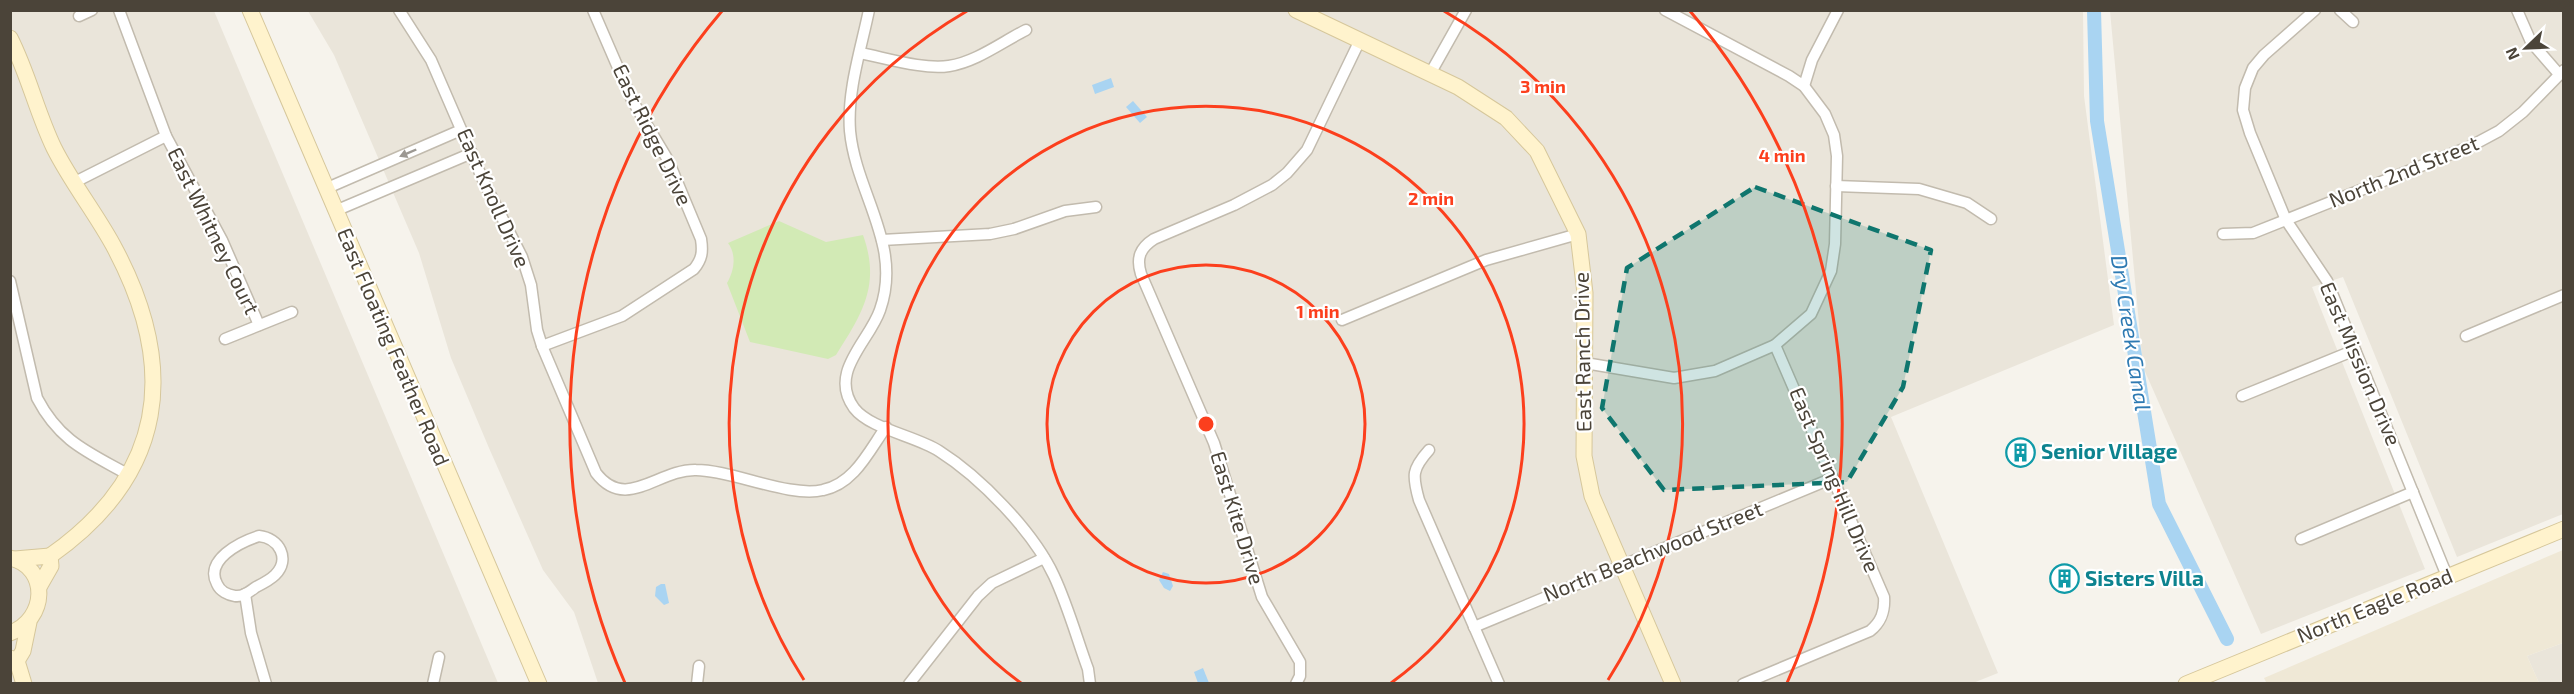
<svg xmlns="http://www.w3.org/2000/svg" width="2574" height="694" viewBox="0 0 2574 694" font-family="'Exo 2',sans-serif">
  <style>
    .residential { fill: #eae5da }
    .education { fill: #efe8d6 }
    .green { fill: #d2eab5 }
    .water { fill: #a9d4f2 }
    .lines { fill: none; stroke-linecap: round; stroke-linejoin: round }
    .canal { stroke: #a9d4f2; stroke-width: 14 }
    .street-casing { stroke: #c2bbae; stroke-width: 13 }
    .secondary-casing { stroke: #d6c79b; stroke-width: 17 }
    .street { stroke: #fff; stroke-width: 10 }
    .secondary { stroke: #fff3cd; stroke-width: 15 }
    .oneway { fill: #9c9892 }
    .marked { fill: #0f766e; fill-opacity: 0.2; stroke: #0f766e; stroke-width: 4.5; stroke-dasharray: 12 8; stroke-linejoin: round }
    .ring { fill: none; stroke: #fc3f1d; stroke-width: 3 }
    .labels { text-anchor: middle; stroke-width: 4.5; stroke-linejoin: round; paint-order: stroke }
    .street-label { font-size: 21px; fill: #4b4439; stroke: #fff }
    .culture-label { font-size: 21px; font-weight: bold; fill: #0d838f; stroke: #fff; text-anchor: start }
    .water-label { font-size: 22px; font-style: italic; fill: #2e7ab2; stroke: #fff }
    .centre { fill: #fc3f1d; stroke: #fff; stroke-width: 3 }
    .ring-label { font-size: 18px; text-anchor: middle; font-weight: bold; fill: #fc3f1d; stroke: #fff; stroke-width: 4.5; stroke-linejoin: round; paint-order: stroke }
  </style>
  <rect width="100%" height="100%" fill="#f6f3ec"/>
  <!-- residential -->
  <g class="residential">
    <path d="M10 11H214L498 683H11Z"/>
    <path d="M308 11H2083L2084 96 2114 325 1891 417 1998 673 1973 683H598L574 612 543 570 489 448 451 358 419 253 334 55Z"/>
    <path d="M2110 11H2563V514L2457 557 2343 277 2312 287 2425 569 2261 634 2143 367Z"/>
    <path d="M2563 643V683H2539L2527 656Z"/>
  </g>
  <!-- education -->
  <path class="education" d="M2563 550V643L2527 656 2539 683 2267 684 2264 678Z"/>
  <!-- green -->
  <path class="green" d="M779 221 826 242 863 235C881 285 862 314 836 355L828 359 750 342 727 283C734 271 737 255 728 243Z"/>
  <!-- water -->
  <g class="water">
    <path d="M1111 78 1114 87 1095 94 1092 85Z"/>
    <path d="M1133 101 1147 117 1140 123 1126 107Z"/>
    <path d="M1163 572 1169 574 1173 586 1170 591 1164 588 1159 580Z"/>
    <path d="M661 584H665L669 603 664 605 655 596 656 587Z"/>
    <path d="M1203 668 1209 683H1198L1194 672Z"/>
  </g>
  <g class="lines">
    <!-- canal -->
    <path class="canal" d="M2094 10 2097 121 2159 504 2227 639"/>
    <defs>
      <g id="street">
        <path d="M119 10 166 136 222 240 259 325"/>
        <path d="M399 10 431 60 483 180 522 257 531 285 537 330 542 346 596 473C626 512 658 469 696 470 732 470 789 498 823 490 854 484 869 451 886 427"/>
        <path d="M869 10C861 49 847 91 850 131 856 194 903 245 880 310 869 342 828 372 854 408 870 429 916 436 939 451 980 477 1033 531 1054 576 1068 606 1077 639 1088 669L1090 684"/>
        <path d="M2315 10 2264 55 2253 68 2245 88 2243 110 2250 133 2286 220 2327 281 2447 576"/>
        <path d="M2340 10 2353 22"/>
        <path d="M2517 10 2531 42 2558 73"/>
        <path d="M79 16 92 10"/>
        <path d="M860 53C886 58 924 70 949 66 976 62 1002 42 1026 30"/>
        <path d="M1430 74 1466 10"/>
        <path d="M1804 86 1812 60 1838 10"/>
        <path d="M75 182 166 136"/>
        <path d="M1836 186 1919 189 1967 203 1991 219"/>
        <path d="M325 189 461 130"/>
        <path d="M335 211 472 153"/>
        <path d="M2223 234 2253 233 2471 146 2499 131 2523 112 2564 70"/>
        <path d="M882 240 990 234 1014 229 1065 211 1096 207"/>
        <path d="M10 281 37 398C60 442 88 452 129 475"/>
        <path d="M1342 320 1486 260 1578 234"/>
        <path d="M2466 336 2564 295"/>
        <path d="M225 339 292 312"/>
        <path d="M542 346 622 316 694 269C702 259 703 252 701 239L668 160 632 100 593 10"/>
        <path d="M1585 363 1674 378 1715 371 1775 345 1811 314 1831 271 1835 244 1837 156 1834 135 1825 114 1804 86 1789 76 1665 10"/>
        <path d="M2242 396 2355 350"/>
        <path d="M1429 450C1412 469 1412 475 1419 500L1499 684"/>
        <path d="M259 536C279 538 291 559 275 575 270 580 262 584 256 587 249 592 243 597 235 596 228 595 220 591 217 584 204 560 240 542 259 536Z"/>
        <path d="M2301 539 2413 492"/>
        <path d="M245 594 251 633 266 684"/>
        <path d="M1474 627 1833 478"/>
        <path d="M433 684 439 657"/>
        <path d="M697 684 699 666"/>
        <path d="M909 684 978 596 992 583 1044 558"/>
        <path d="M1296 684 1300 676V662L1262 597 1214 443 1141 274C1136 258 1140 248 1154 239L1234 205 1272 185 1287 173 1307 150 1360 40"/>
        <path d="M1743 684 1870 631C1881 622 1885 612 1884 597L1775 345"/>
      </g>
      <g id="secondary">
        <path d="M250 10 539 684"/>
        <path d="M1296 10 1458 87 1506 118 1537 151 1578 234 1585 293 1584 456 1592 496 1673 684"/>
        <path d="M10 38C28 73 37 113 54 148 71 182 95 212 113 245 179 367 167 474 50 556"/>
        <path d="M10 558C50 567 47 620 10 633"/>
        <path d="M15 559 50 556 51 566 39 587"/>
        <path d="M10 658 17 661 23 651 29 622"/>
        <path d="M17 661 24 684"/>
        <path d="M2186 684 2564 529"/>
      </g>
    </defs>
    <!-- street casing -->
    <use href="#street" class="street-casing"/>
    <!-- secondary casing -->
    <use href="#secondary" class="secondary-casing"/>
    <!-- street -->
    <use href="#street" class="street"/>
    <!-- secondary -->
    <use href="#secondary" class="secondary"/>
  </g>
  <!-- one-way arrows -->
  <defs><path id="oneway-solid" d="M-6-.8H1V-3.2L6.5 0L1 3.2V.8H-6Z" transform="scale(1.5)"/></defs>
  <use class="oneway" href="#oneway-solid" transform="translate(408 153) rotate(157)"/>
  <!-- marked area -->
  <path class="marked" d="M1755 187 1931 250 1903 387 1847 482 1664 490 1602 408 1627 268Z"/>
  <!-- distance rings -->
  <g class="ring">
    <circle cx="1206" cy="424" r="159"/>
    <path d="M1021 683A318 318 0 1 1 1391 683"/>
    <path d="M804 680A477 477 0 0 1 967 11M1444 11A477 477 0 0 1 1608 680"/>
    <path d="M625 683A636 636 0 0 1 722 11M1690 11A636 636 0 0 1 1787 683"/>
  </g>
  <!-- icons -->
  <defs>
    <symbol id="building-ring" viewBox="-11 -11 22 22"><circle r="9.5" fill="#fff" stroke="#0f9aa8" stroke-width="1.5"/><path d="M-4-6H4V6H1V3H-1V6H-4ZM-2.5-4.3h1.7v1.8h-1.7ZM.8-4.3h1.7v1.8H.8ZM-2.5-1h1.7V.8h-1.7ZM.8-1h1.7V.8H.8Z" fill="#0f9aa8"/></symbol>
  </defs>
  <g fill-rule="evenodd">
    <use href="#building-ring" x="2004" y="436" width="33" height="33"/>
    <use href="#building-ring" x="2048" y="562" width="33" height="33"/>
  </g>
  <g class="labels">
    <!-- street labels -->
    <g class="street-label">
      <text transform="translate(652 135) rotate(64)" y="7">East Ridge Drive</text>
      <text transform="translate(2404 172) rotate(-22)" y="7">North 2nd Street</text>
      <text transform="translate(493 198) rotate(66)" y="7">East Knoll Drive</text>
      <text transform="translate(213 231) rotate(64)" y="7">East Whitney Court</text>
      <text transform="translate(393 347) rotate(67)" y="7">East Floating Feather Road</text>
      <text transform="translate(1583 352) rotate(-91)" y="7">East Ranch Drive</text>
      <text transform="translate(2360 364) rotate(67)" y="7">East Mission Drive</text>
      <text transform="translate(1834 480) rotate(67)" y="7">East Spring Hill Drive</text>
      <text transform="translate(1237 518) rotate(73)" y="7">East Kite Drive</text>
      <text transform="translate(1653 552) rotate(-22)" y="7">North Beachwood Street</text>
      <text transform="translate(2375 606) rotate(-22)" y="7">North Eagle Road</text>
    </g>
    <!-- culture labels -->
    <g class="culture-label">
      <text x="2041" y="459">Senior Village</text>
      <text x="2085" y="586">Sisters Villa</text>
    </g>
    <!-- water labels -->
    <g class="water-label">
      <text transform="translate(2131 333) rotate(81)" y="8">Dry Creek Canal</text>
    </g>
  </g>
  <circle cx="1206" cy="424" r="9" class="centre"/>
  <g class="ring-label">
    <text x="1543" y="93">3 min</text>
    <text x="1782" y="162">4 min</text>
    <text x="1431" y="205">2 min</text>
    <text x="1318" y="318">1 min</text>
  </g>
  <!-- border -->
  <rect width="2574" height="694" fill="none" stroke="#4b4439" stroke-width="24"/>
  <!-- north arrow -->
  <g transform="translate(2526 48) rotate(247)" stroke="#ffffff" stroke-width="4.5" paint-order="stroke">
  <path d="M0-4.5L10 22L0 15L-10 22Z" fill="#4b4439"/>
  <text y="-9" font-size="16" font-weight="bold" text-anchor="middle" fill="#4b4439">N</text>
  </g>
</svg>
